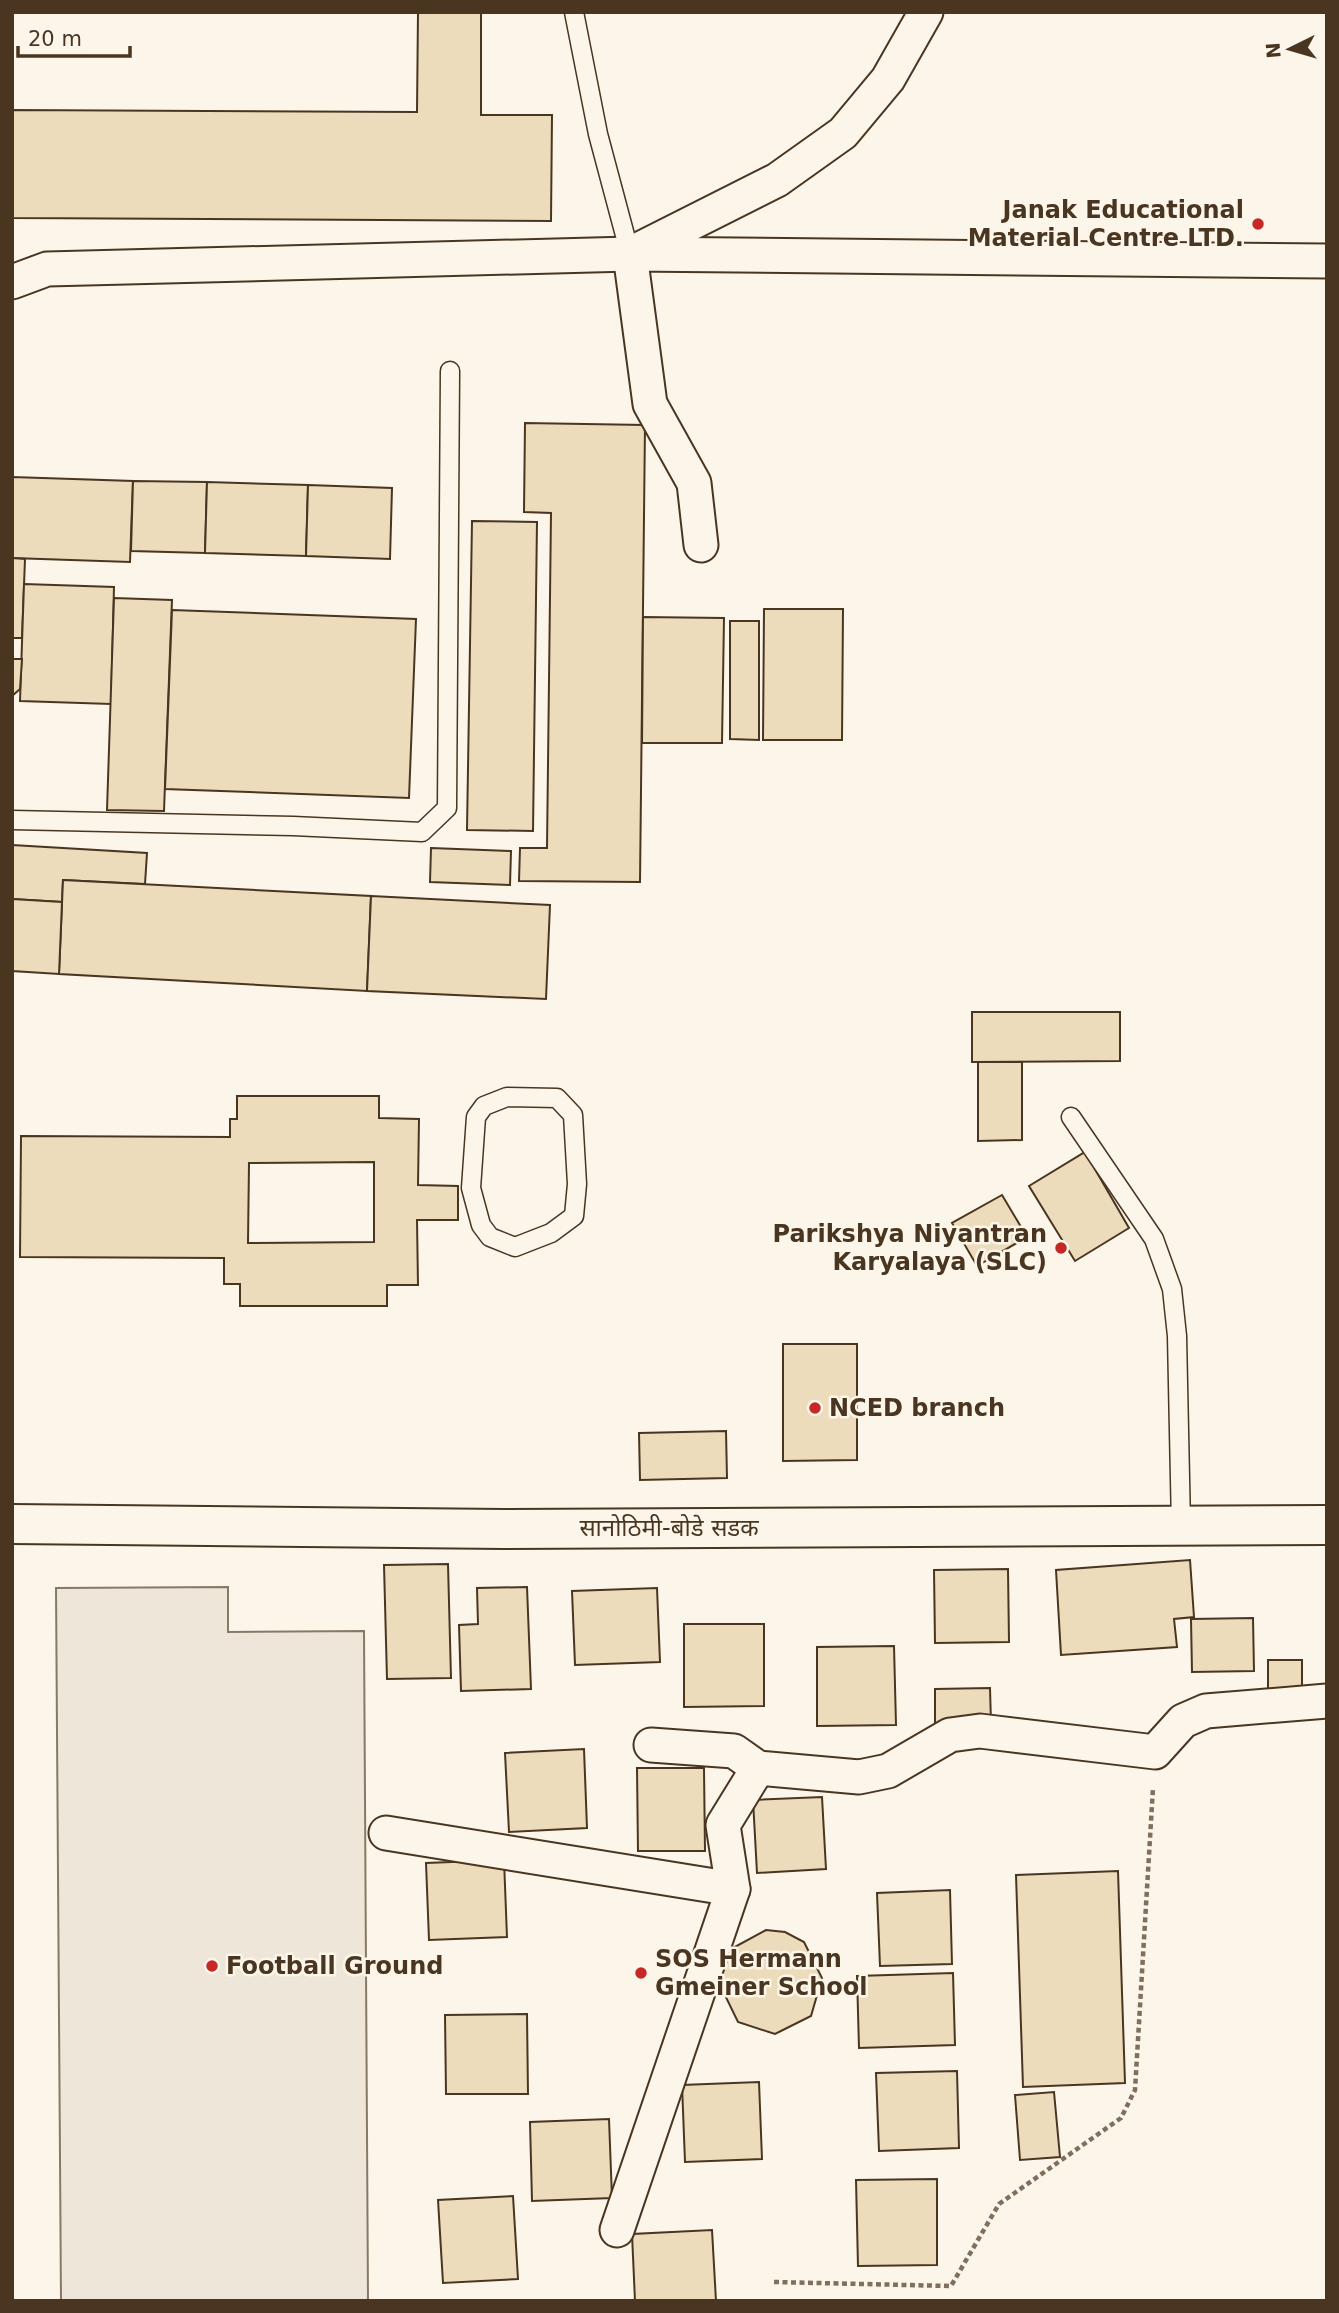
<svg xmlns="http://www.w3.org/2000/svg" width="1339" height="2313" viewBox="0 0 1339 2313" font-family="'DejaVu Sans','Noto Sans Devanagari',sans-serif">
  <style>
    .green { fill: #ede6d9; stroke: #887966; stroke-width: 2 }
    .building { fill: #ecdcbc; stroke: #4a3520; stroke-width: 2; fill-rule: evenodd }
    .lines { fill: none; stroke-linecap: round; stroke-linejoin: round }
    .service-casing { stroke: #4a3520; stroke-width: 21 }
    .minor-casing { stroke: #4a3520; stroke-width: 37 }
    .primary-casing { stroke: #4a3520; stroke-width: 42 }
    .path { stroke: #7f6f5c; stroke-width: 4.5; stroke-dasharray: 5 3.5; stroke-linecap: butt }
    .service { stroke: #fbf6e9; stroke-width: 18 }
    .minor { stroke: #fbf6e9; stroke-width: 33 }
    .primary { stroke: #fbf6e9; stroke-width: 38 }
    .poi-dot { fill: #c62828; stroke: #fbf6e9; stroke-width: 2.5 }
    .labels { text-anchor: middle; stroke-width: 5; stroke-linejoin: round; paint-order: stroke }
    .poi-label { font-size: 24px; font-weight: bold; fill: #4a3520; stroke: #fbf6e9; text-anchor: start }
    .street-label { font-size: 24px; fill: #4a3520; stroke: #fbf6e9 }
  </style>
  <rect width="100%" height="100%" fill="#fbf6e9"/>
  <!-- green -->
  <path class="green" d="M228 1587V1632L364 1631 368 2301H61L56 1588Z"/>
  <!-- building -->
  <g class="building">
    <path d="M418 12H481V115H552L551 221 12 218V110L417 112Z"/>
    <path d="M525 423 645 425 640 882 519 881 520 848H547L551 513 524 512Z"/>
    <path d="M12 477 133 481 130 562 12 558Z"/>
    <path d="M133 481 207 482 205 553 131 551Z"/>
    <path d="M207 482 308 485 306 556 205 553Z"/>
    <path d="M308 485 392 488 390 559 306 556Z"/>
    <path d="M472 521 537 522 533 831 467 830Z"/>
    <path d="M12 558 25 559 22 638H12Z"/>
    <path d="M24 584 114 587 111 704 20 701Z"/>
    <path d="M114 598 172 600 164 811 107 810Z"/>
    <path d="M764 609H843L842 740H763Z"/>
    <path d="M172 610 416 619 409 798 165 789Z"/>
    <path d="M643 617 724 618 722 743H642Z"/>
    <path d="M730 621H759V740L730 739Z"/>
    <path d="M12 659H22L20 689 12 696Z"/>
    <path d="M12 845 147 853 145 884 63 880 62 902 12 899Z"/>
    <path d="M431 848 511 851 510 885 430 882Z"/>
    <path d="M63 880 371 896 367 991 59 974Z"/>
    <path d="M371 896 550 905 546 999 367 991Z"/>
    <path d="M12 899 62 902 59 974 12 971Z"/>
    <path d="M972 1012H1120V1061L972 1062Z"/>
    <path d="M978 1062H1022V1140L978 1141Z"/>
    <path d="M237 1096H379V1118L419 1119 418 1185 458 1186V1220H417L418 1285H387V1306H240V1284H224V1258L20 1257 21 1136 230 1137V1119H237ZM374 1162V1242L248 1243 249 1163Z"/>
    <path d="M1085 1152 1129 1228 1075 1261 1029 1186Z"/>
    <path d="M1002 1195 1027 1237 977 1266 952 1223Z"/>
    <path d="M783 1344H857V1460L783 1461Z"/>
    <path d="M726 1431 727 1478 640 1480 639 1433Z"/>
    <path d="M1190 1560 1194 1617 1174 1619 1177 1647 1061 1655 1056 1570Z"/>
    <path d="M448 1564 451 1678 387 1679 384 1565Z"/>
    <path d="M1008 1569 1009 1642 935 1643 934 1570Z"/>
    <path d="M527 1587 531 1689 461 1691 459 1625 478 1624 477 1588Z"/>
    <path d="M657 1588 660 1662 575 1665 572 1591Z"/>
    <path d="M1253 1618 1254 1671 1192 1672 1191 1619Z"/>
    <path d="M684 1624H764V1706L684 1707Z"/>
    <path d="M894 1646 896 1725 817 1726V1647Z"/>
    <path d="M1268 1660H1302V1690L1268 1691Z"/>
    <path d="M990 1688 991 1723 935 1725V1689Z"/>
    <path d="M584 1749 587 1828 509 1832 505 1753Z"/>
    <path d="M637 1768H704L705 1851H638Z"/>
    <path d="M822 1797 826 1869 757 1873 753 1800Z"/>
    <path d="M504 1860 507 1937 429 1940 426 1863Z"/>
    <path d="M1118 1871 1125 2083 1023 2087 1016 1875Z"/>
    <path d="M950 1890 952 1964 880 1966 877 1893Z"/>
    <path d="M766 1930 785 1932 804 1942 822 1978 811 2016 775 2034 738 2022 719 1983 731 1949Z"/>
    <path d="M953 1973 955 2045 859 2048 857 1976Z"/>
    <path d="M527 2014 528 2094H446L445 2015Z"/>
    <path d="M957 2071 959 2148 879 2151 876 2073Z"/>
    <path d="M759 2082 762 2159 685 2162 682 2085Z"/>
    <path d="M1054 2092 1060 2157 1020 2160 1015 2095Z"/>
    <path d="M609 2119 612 2198 532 2201 530 2122Z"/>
    <path d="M937 2179V2265L858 2266 856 2180Z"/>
    <path d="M513 2196 518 2279 443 2283 438 2200Z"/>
    <path d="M712 2230 716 2301H635L632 2234Z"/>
  </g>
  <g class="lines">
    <defs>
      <g id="service">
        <path d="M574 12 598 134 630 254"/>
        <path d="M12 820 293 826 422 832 447 808 450 371"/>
        <path d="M507 1097 557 1098 573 1115 577 1184 574 1216 551 1233 515 1247 490 1237 481 1225 471 1188 476 1117 484 1106Z"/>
        <path d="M1071 1117 1154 1239 1172 1289 1177 1336 1181 1526"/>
      </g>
      <g id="minor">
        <path d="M12 282 47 269 630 254 1327 261"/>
        <path d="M701 545 694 483 650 404 630 254 777 180 843 133 888 79 926 12"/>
        <path d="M651 1745 734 1751 758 1768 859 1777 888 1771 950 1735 980 1731 1155 1752 1183 1721 1206 1711 1327 1701"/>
        <path d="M386 1833 733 1889"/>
        <path d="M617 2230 733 1889 723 1825 758 1768"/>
      </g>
      <path id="primary" d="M12 1524 504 1529 1327 1525"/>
    </defs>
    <!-- service casing -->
    <use href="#service" class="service-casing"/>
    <!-- minor casing -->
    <use href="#minor" class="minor-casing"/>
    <!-- primary casing -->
    <use href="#primary" class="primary-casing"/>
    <!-- path -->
    <path class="path" d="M774 2282 951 2286 999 2204 1121 2118 1135 2090 1153 1788"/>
    <!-- service -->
    <use href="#service" class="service"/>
    <!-- minor -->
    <use href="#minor" class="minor"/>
    <!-- primary -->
    <use href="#primary" class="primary"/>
  </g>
  <!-- markers -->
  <g class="poi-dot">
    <circle cx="1258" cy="224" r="7"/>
    <circle cx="1061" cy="1248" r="7"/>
    <circle cx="815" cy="1408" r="7"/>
    <circle cx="212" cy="1966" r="7"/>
    <circle cx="641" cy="1973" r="7"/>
  </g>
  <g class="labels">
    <!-- poi labels -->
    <g class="poi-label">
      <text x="1244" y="218" text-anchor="end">Janak Educational<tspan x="1244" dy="28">Material Centre LTD.</tspan></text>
      <text x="1047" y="1242" text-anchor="end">Parikshya Niyantran<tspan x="1047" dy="28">Karyalaya (SLC)</tspan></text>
      <text x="829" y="1416">NCED branch</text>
      <text x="655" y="1967">SOS Hermann<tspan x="655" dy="28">Gmeiner School</tspan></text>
      <text x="226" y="1974">Football Ground</text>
    </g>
    <!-- street labels -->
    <g class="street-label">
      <text x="669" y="1536">सानोठिमी-बोडे सडक</text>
    </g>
  </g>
  <!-- border -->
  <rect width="1339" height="2313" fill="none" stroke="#4a3520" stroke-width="28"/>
  <!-- north arrow -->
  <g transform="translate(1290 49) rotate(265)" stroke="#fbf6e9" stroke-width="5" paint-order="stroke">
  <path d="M0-5L12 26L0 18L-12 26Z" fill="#4a3520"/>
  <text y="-10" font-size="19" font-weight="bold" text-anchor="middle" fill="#4a3520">N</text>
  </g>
  <!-- scale -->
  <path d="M18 46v10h112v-10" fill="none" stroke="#4a3520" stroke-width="3.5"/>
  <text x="28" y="46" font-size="21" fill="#4a3520" stroke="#fbf6e9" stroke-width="5" paint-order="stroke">20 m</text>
</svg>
